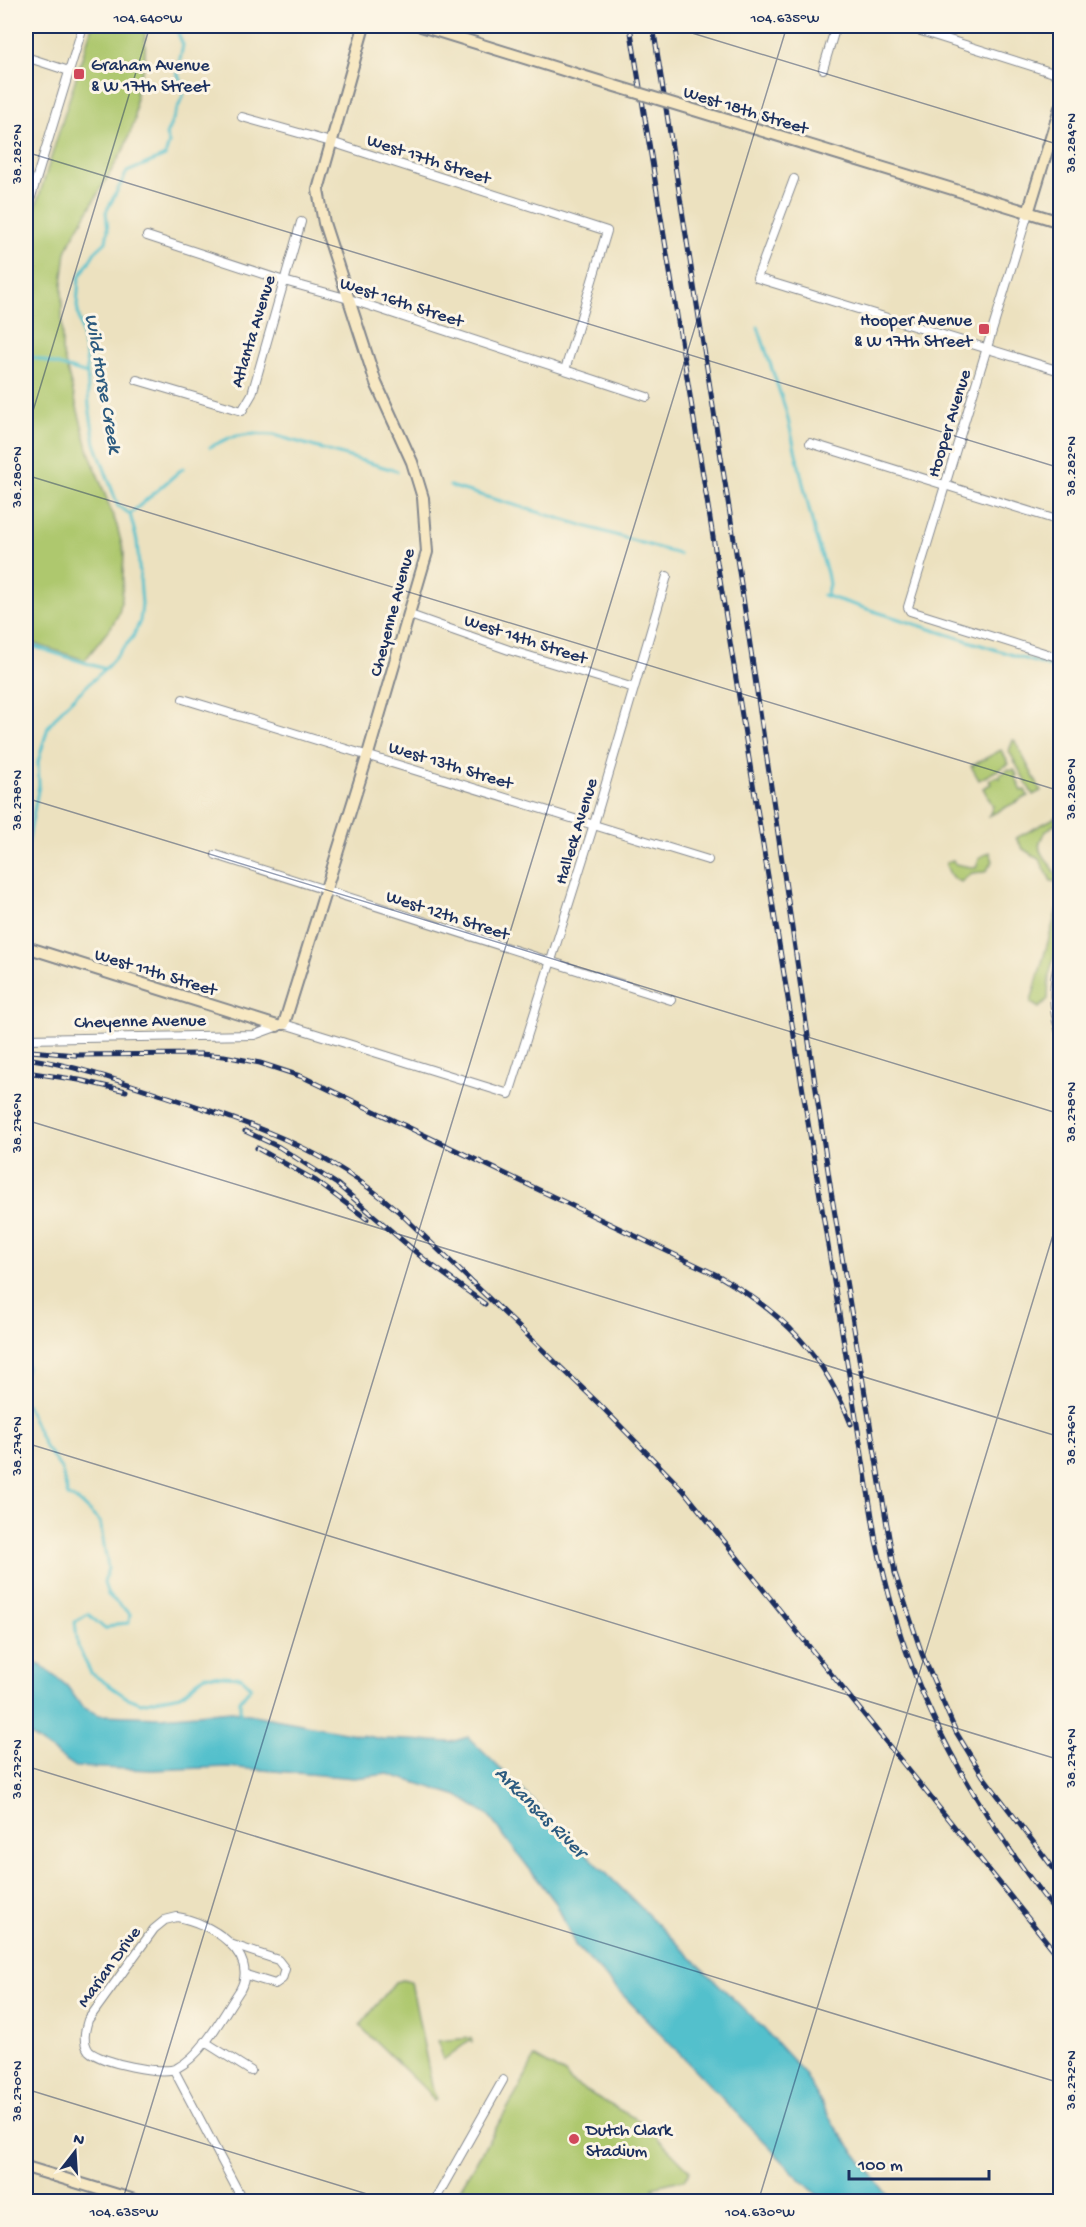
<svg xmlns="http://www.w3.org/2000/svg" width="1086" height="2227" viewBox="0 0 1086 2227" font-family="'Gochi Hand',sans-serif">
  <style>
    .green { fill: #aec86e; stroke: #647c66; stroke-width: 1.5 }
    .water { fill: #53c0cc; stroke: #377895; stroke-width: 1.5 }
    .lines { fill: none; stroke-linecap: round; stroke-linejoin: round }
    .stream { stroke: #53c0cc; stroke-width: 3 }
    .street-casing { stroke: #84888e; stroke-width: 10 }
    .secondary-casing { stroke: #84888e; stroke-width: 14 }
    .street { stroke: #fff; stroke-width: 8 }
    .secondary { stroke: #f7e8c3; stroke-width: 10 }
    .rail-casing { stroke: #1b2f5e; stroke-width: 5 }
    .rail { stroke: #fcf5e5; stroke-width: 3; stroke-dasharray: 9; stroke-linecap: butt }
    .secondary-bridge-casing { stroke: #84888e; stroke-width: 14; stroke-linecap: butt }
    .secondary-bridge { stroke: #f7e8c3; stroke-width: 10 }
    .ticks { fill: none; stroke: #1b2f5e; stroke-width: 1.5; stroke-opacity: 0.45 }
    .poi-dot { fill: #d1495b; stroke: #fcf5e5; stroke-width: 2 }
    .labels { text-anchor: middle; stroke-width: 6; stroke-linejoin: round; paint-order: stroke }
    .poi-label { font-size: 18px; fill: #1b2f5e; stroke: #fcf5e5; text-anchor: start }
    .street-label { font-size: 18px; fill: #1b2f5e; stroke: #fcf5e5 }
    .water-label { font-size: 20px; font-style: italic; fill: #2c5a7f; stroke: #fcf5e5 }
    .neatline { fill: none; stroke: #1b2f5e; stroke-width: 2 }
    .ticks-label { font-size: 15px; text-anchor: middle; fill: #1b2f5e }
  </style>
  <rect width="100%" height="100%" fill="#fcf5e5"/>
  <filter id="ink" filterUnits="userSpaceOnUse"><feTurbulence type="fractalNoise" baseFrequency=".0167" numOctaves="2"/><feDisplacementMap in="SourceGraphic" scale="12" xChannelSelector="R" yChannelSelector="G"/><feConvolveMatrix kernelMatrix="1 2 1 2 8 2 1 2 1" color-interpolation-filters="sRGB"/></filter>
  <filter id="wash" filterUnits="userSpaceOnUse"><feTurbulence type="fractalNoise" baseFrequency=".008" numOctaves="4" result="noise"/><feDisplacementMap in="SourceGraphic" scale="24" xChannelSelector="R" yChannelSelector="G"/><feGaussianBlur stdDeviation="1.35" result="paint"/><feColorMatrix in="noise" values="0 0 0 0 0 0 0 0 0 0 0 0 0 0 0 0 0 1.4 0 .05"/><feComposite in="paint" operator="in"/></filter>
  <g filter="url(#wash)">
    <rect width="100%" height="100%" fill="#ece1bf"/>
    <!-- green -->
    <g class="green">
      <path d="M92 26H145V61L136 89 135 120 124 149 71 240 66 252 62 284V351L89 452 117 526 124 553 122 597 119 613 111 627 85 660 26 641V238Z"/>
      <path d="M1013 740 1015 741 1041 791 1033 795 1009 751Z"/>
      <path d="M1001 750 1009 764 979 780 971 766Z"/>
      <path d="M1009 769 1010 771 1014 769 1017 775 1015 776 1022 791 1025 790 1028 796 989 816 993 806 983 788 991 784 989 780 997 776 1000 778V775Z"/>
      <path d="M1060 815V821C1049 827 1032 841 1043 856 1048 862 1052 864 1054 873L1060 871V882L1051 881 1040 860 1023 849 1016 838Z"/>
      <path d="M990 852 993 861 985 872 972 873 961 882C950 878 950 874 946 865L947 862 953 860 955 864 976 868 980 857Z"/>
      <path d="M1057 910 1060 913V933L1049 976 1048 999 1039 1008 1031 1003 1032 998Z"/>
      <path d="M402 1980 411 1982 433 2091 437 2099 434 2101 429 2093 360 2026 395 1982Z"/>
      <path d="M471 2038 472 2042 469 2041 443 2060 438 2041Z"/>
      <path d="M535 2057 565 2074 570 2081 605 2102 642 2122 690 2171 685 2179 652 2187 666 2201H449L453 2195 456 2196 519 2089Z"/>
    </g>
    <!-- water -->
    <path class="water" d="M26 1660 42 1666 67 1686 82 1707 99 1715 161 1717 232 1711 382 1739 451 1742 468 1737 763 2028 804 2073 836 2128 892 2201H824L794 2173 575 1945 556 1903 487 1814 458 1796 388 1774 354 1778 227 1767 152 1770 76 1767 26 1733Z"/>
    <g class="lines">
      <!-- stream -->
      <g class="stream">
        <path d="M758 327 786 411 815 534 827 573 829 584 826 596"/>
        <path d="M26 355 87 374"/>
        <path d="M210 447 231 437 251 434 274 435 397 471"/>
        <path d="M450 486 679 554"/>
        <path d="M130 514 183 468"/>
        <path d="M823 595 1060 670"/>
        <path d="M26 644 105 669"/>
        <path d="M26 853 39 785 38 762 48 727 64 707 105 669 133 637 140 621 142 604 137 541 130 514 118 506 95 443 89 406 86 356 77 306 79 278 95 252 106 242 108 230 106 212 127 172 165 156 169 143 166 135 183 96 184 87 177 73 183 45 175 26"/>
        <path d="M26 1363 27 1368 26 1372"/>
        <path d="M26 1404 45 1447 61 1468 68 1496 78 1501 100 1522 108 1568 104 1583 108 1595 130 1614 129 1623 116 1624 105 1629 88 1614 75 1622 78 1647 91 1673 126 1697 141 1703 181 1695 205 1675 241 1677 251 1687 240 1701V1716"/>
      </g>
    </g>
  </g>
  <g filter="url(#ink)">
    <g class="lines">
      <defs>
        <g id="street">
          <path d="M905 26 1060 75"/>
          <path d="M26 57 69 71"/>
          <path d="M823 69 836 26"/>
          <path d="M242 117 331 142 607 231 565 370"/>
          <path d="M794 179 757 278 1060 371"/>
          <path d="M26 213 83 26"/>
          <path d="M1028 213 908 607 910 611 1060 658"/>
          <path d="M147 236 284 281 349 299 647 397"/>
          <path d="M137 380 242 411 252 394 301 222"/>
          <path d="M810 443 1060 521"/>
          <path d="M410 615 509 650 634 688"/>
          <path d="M183 699 708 860"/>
          <path d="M216 855 671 1000"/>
          <path d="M1060 956C1053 980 1052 1008 1060 1033"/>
          <path d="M26 1039 254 1035 284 1024 509 1094 594 824 667 576"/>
          <path d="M177 1917C209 1922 260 1953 240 1990 224 2014 203 2055 177 2068 163 2076 100 2062 89 2051 82 2042 85 2030 88 2020L154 1929 165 1920Z"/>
          <path d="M233 1945 278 1960 285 1969 282 1979 275 1984 246 1975"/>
          <path d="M205 2042 251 2071"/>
          <path d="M174 2070 241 2197 240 2202"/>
          <path d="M434 2202 503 2080"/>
        </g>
        <g id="secondary">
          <path d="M421 26 605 83"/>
          <path d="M727 120 1060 222"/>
          <path d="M1028 213 1060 108"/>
          <path d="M26 947 277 1026"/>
          <path d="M284 1024 368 754 427 552 423 498 412 462 376 383 324 223 318 190 364 26"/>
          <path d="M26 2167 141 2202"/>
        </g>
      </defs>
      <!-- street casing -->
      <use href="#street" class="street-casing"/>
      <!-- secondary casing -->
      <use href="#secondary" class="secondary-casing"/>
      <!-- street -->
      <use href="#street" class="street"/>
      <!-- secondary -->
      <use href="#secondary" class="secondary"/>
      <defs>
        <g id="rail">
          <path d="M630 26 876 1541C884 1574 891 1607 902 1639 936 1742 993 1833 1060 1917"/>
          <path d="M653 26 741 584 831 1191 895 1573 922 1654 956 1732 983 1776 1060 1877"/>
          <path d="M31 1051 75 1055 200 1054 224 1056 260 1063 303 1077 719 1276C784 1314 823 1353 851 1424"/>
          <path d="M26 1058C73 1065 117 1080 162 1095 254 1125 322 1146 398 1211L598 1403 683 1490 1060 1958"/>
          <path d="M26 1072 79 1080 126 1091"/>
          <path d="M245 1131 279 1147 337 1184 425 1260 485 1304"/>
          <path d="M257 1148 316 1181 367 1219"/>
        </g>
      </defs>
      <!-- rail casing -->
      <use href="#rail" class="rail-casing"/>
      <!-- rail -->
      <use href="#rail" class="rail"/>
      <defs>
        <path id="secondary-bridge" d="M605 83 727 120"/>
      </defs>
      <!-- secondary-bridge casing -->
      <use href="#secondary-bridge" class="secondary-bridge-casing"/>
      <!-- secondary-bridge -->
      <use href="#secondary-bridge" class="secondary-bridge"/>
    </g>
  </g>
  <!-- ticks -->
  <path class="ticks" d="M669 26 1060 145M26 152 1060 468M26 434 150 26M26 475 1060 791M26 798 1060 1114M26 1120 1060 1437M26 1443 1060 1760M26 1766 1060 2083M26 2089 393 2202M122 2202 787 26M758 2202 1060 1212"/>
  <!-- markers -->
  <g class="poi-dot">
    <rect x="73" y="68" width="12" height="12" rx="3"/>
    <rect x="978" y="323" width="12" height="12" rx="3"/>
    <circle cx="574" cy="2139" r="6"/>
  </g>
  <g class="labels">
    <!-- poi labels -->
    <g class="poi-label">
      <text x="91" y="70">Graham Avenue<tspan x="91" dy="21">&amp; W 17th Street</tspan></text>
      <text x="972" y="325" text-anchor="end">Hooper Avenue<tspan x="972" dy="21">&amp; W 17th Street</tspan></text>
      <text x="586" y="2135">Dutch Clark<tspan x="586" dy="21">Stadium</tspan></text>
    </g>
    <!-- street labels -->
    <g class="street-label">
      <text transform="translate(746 109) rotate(17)" y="6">West 18th Street</text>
      <text transform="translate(429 158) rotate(18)" y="6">West 17th Street</text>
      <text transform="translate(402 301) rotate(18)" y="6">West 16th Street</text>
      <text transform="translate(252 331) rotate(-73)" y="6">Atlanta Avenue</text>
      <text transform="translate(948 423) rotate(-73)" y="6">Hooper Avenue</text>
      <text transform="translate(391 612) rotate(-75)" y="6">Cheyenne Avenue</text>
      <text transform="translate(526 638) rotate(18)" y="6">West 14th Street</text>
      <text transform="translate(451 764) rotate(17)" y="6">West 13th Street</text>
      <text transform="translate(575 831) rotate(-73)" y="6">Halleck Avenue</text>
      <text transform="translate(448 914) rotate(18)" y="6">West 12th Street</text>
      <text transform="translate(156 971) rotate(17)" y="6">West 11th Street</text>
      <text transform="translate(140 1020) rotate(-1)" y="6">Cheyenne Avenue</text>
      <text transform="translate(108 1966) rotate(-54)" y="6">Marian Drive</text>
    </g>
    <!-- water labels -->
    <g class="water-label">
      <text transform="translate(105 383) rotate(80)" y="7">Wild Horse Creek</text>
      <text transform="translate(542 1811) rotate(45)" y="7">Arkansas River</text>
    </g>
  </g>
  <!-- margin -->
  <rect width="1086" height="2227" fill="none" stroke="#fcf5e5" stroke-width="66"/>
  <!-- north arrow -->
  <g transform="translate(75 2152) rotate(17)" stroke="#fcf5e5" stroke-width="4.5" paint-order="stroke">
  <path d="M0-4.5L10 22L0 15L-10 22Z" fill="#1b2f5e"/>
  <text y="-9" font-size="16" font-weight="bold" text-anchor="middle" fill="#1b2f5e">N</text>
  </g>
  <!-- scale -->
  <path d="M849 2170v9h140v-9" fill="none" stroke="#1b2f5e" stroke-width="3"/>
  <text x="858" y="2170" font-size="18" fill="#1b2f5e" stroke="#fcf5e5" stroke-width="4.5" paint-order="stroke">100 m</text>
  <rect x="33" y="33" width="1020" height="2161" class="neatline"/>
  <g class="ticks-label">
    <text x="148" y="22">104.640°W</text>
    <text x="785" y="22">104.635°W</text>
    <text transform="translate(1070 143) rotate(-90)" y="5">38.284°N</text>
    <text transform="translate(16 154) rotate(-90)" y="5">38.282°N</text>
    <text transform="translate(1070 466) rotate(-90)" y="5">38.282°N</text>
    <text transform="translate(16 477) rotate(-90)" y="5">38.280°N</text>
    <text transform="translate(1070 789) rotate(-90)" y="5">38.280°N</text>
    <text transform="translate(16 800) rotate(-90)" y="5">38.278°N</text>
    <text transform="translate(1070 1112) rotate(-90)" y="5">38.278°N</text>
    <text transform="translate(16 1123) rotate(-90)" y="5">38.276°N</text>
    <text transform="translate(1070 1435) rotate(-90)" y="5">38.276°N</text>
    <text transform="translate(16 1446) rotate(-90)" y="5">38.274°N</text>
    <text transform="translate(1070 1758) rotate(-90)" y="5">38.274°N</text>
    <text transform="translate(16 1769) rotate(-90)" y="5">38.272°N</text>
    <text transform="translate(1070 2080) rotate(-90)" y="5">38.272°N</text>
    <text transform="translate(16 2091) rotate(-90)" y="5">38.270°N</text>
    <text x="124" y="2216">104.635°W</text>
    <text x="760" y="2216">104.630°W</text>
  </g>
</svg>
